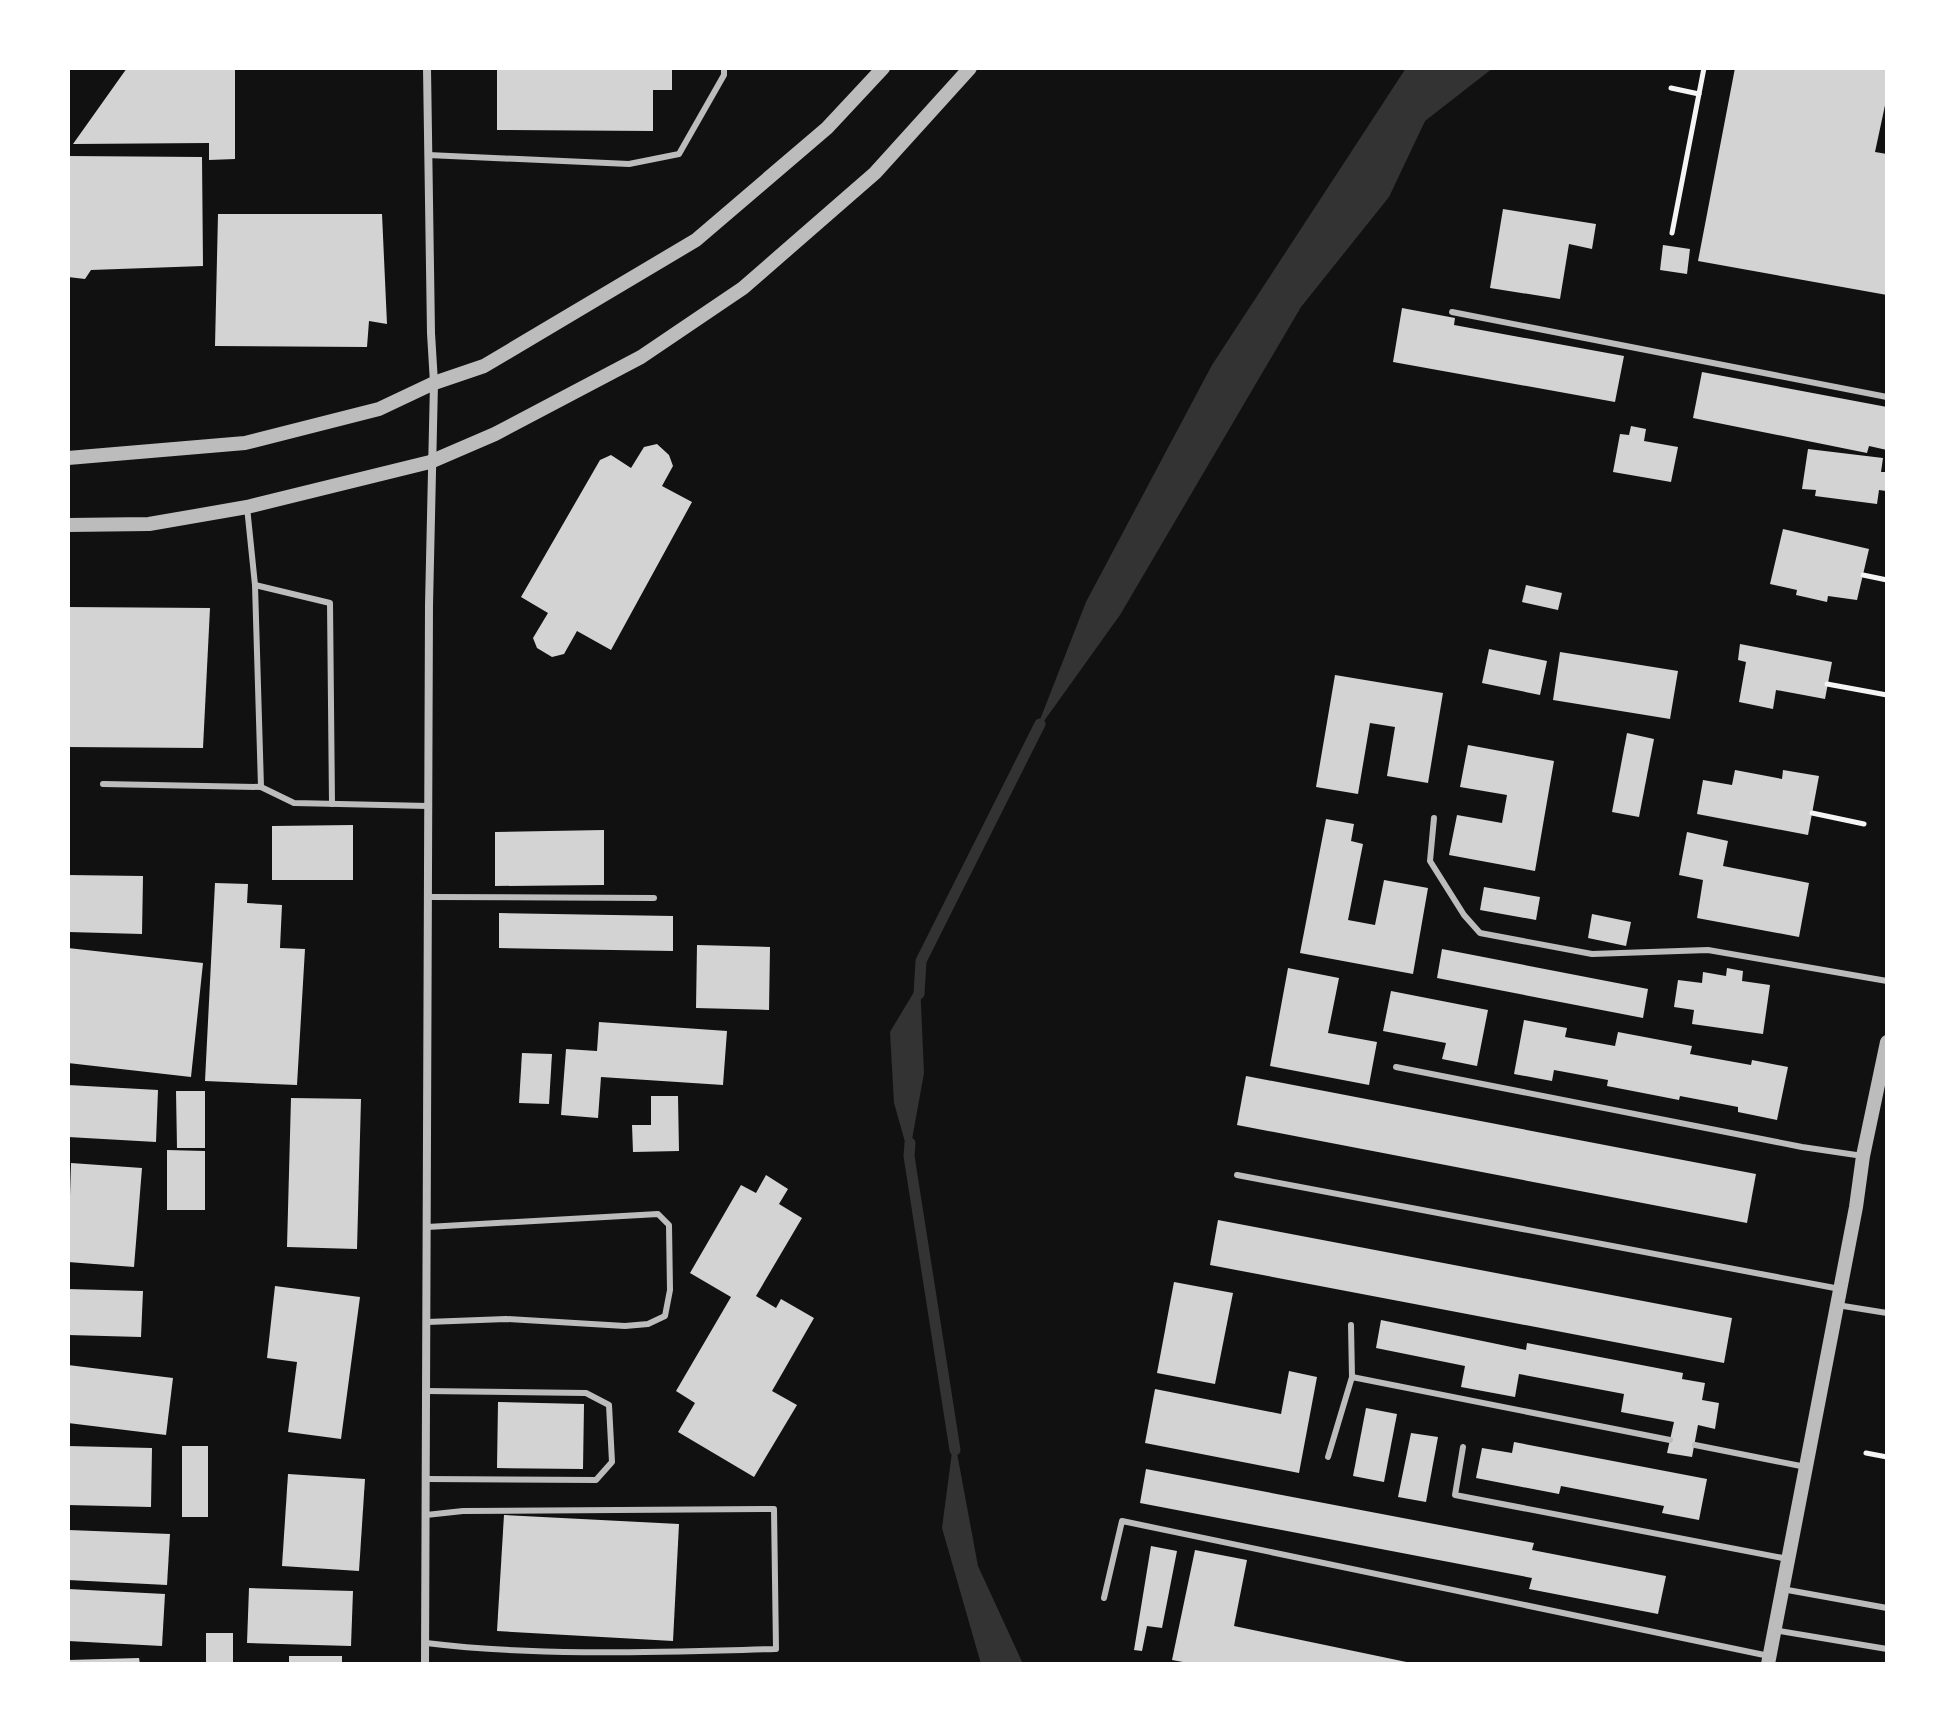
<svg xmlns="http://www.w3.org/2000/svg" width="1955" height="1732" viewBox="0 0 1955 1732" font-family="'Fira Sans',sans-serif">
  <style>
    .water { fill: #333 }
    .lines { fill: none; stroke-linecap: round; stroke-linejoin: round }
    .stream { stroke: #333; stroke-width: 11 }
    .building { fill: #d3d3d3 }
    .path { stroke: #f5f5f5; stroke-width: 5 }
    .service { stroke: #bcbcbc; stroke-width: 6 }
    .minor { stroke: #bcbcbc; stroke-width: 8 }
    .tertiary { stroke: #bcbcbc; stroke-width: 14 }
  </style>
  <rect width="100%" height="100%" fill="#111"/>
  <!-- water -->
  <g class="water">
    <path d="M1406 68H1493L1425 121 1389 197 1301 307 1120 615 1034 735 1086 602 1212 365Z"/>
    <path d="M920 982 924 1073 909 1156 894 1103 890 1032Z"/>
    <path d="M954 1437 978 1566 1023 1664H981L942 1528Z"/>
  </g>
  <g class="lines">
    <!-- stream -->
    <g class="stream">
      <path d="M919 994 921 961 1040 724"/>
      <path d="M910 1143 909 1156 955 1450"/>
    </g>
  </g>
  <!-- building -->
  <g class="building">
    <path d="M127 68H235V159L209 160V143L73 144Z"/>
    <path d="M497 68H672V90H653V131L497 130Z"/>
    <path d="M1735 68H1887V96L1875 152 1887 154V295L1698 261Z"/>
    <path d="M68 156 202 157 203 266 91 270 85 279 68 277Z"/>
    <path d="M1503 209 1596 224 1592 249 1569 244 1560 299 1490 288Z"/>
    <path d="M218 214H382L387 324 369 321 367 347 215 346Z"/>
    <path d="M1663 245 1690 249 1687 274 1660 270Z"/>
    <path d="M1402 308 1455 318 1454 325 1624 356 1615 402 1393 362Z"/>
    <path d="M1702 372 1887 407V450L1869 446 1867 453 1693 418Z"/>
    <path d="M1631 426 1646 429 1644 441 1678 447 1671 482 1613 472 1620 434 1629 435Z"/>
    <path d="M657 444 669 455 673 466 662 486 692 502 611 650 577 631 564 654 552 657 537 648 533 638 548 613 521 597 600 460 611 455 631 468 644 447Z"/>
    <path d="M1808 449 1883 458 1881 472H1887L1886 491 1879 490 1877 504 1815 496 1816 490 1802 489Z"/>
    <path d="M1783 529 1869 549 1857 600 1828 596 1827 602 1796 595 1797 590 1770 584Z"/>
    <path d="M1526 585 1562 593 1558 610 1522 602Z"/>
    <path d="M68 607 210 608 203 748 68 747Z"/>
    <path d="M1740 644 1832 662 1825 699 1776 690 1773 709 1739 702 1746 662 1738 660Z"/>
    <path d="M1489 649 1547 661 1540 695 1482 683Z"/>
    <path d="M1560 652 1678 671 1670 719 1553 700Z"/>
    <path d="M1335 675 1443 693 1428 783 1387 776 1395 727 1370 723 1358 794 1316 787Z"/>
    <path d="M1627 733 1654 739 1639 817 1612 812Z"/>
    <path d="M1468 745 1554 761 1535 871 1449 855 1457 815 1502 823 1507 795 1460 787Z"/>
    <path d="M1735 770 1782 779 1783 770 1819 776 1808 835 1697 814 1703 780 1732 785Z"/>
    <path d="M1326 819 1354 824 1351 841 1363 844 1348 920 1375 925 1384 880 1428 888 1413 974 1300 953Z"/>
    <path d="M353 825V880H272V826Z"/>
    <path d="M604 830V885L495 886V832Z"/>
    <path d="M1687 832 1728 841 1723 866 1809 883 1799 937 1697 918 1703 880 1679 875Z"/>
    <path d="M68 875 143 876 142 934 68 932Z"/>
    <path d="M215 883 248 884 247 903 282 905 280 948 305 949 297 1085 205 1081Z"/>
    <path d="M1484 887 1540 897 1536 920 1480 910Z"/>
    <path d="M499 913 673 916V951L499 948Z"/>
    <path d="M1592 914 1631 922 1626 946 1588 938Z"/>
    <path d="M697 945 770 947 769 1010 696 1008Z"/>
    <path d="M68 948 203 963 191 1077 68 1063Z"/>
    <path d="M1442 949 1648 989 1643 1018 1437 978Z"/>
    <path d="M1288 968 1339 978 1328 1033 1377 1042 1369 1085 1270 1066Z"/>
    <path d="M1727 968 1743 971 1742 981 1770 985 1763 1034 1692 1024 1694 1010 1674 1007 1678 980 1702 983 1703 972 1726 976Z"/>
    <path d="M1391 991 1488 1010 1477 1066 1442 1059 1446 1043 1383 1031Z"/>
    <path d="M1524 1020 1567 1028 1565 1037 1615 1046 1618 1032 1692 1046 1690 1054 1751 1065 1752 1060 1788 1067 1777 1120 1738 1112V1107L1680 1096 1679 1100 1607 1086 1608 1080 1554 1070 1552 1081 1514 1074Z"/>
    <path d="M599 1022 727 1031 723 1085 601 1077 598 1118 561 1115 566 1049 597 1051Z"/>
    <path d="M522 1053 552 1054 549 1104 519 1103Z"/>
    <path d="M1246 1076 1756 1174 1747 1223 1237 1125Z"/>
    <path d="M68 1085 158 1090 156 1142 68 1137Z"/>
    <path d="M176 1091H205V1148H177Z"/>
    <path d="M651 1096H678L679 1151 633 1152 632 1125H651Z"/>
    <path d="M291 1098 361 1099 357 1249 287 1247Z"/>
    <path d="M167 1150 205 1151V1210H167Z"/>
    <path d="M71 1163 142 1168 134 1267 68 1262Z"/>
    <path d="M766 1175 788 1189 779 1204 802 1218 756 1296 776 1308 781 1299 814 1318 772 1391 797 1405 754 1477 678 1432 695 1403 676 1391 731 1297 690 1273 741 1185 756 1193Z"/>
    <path d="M1218 1220 1732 1318 1724 1363 1210 1265Z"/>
    <path d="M1174 1282 1233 1293 1215 1384 1157 1373Z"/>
    <path d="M275 1286 360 1297 341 1439 288 1432 297 1362 267 1358Z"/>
    <path d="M68 1289 143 1291 141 1337 68 1335Z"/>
    <path d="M1381 1320 1526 1350 1527 1343 1683 1373 1682 1379 1705 1383 1702 1400 1719 1403 1715 1429 1698 1425 1692 1457 1667 1453 1674 1422 1621 1412 1624 1394 1519 1374 1515 1397 1461 1387 1465 1366 1376 1348Z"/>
    <path d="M68 1365 173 1378 166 1435 68 1423Z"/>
    <path d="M1289 1371 1317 1377 1299 1473 1145 1443 1155 1389 1281 1414Z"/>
    <path d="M498 1402 584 1404 583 1469 497 1468Z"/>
    <path d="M1366 1408 1397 1414 1384 1482 1353 1476Z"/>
    <path d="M1411 1433 1438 1437 1426 1502 1398 1497Z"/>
    <path d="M1514 1442 1707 1479 1699 1520 1662 1513 1664 1506 1561 1486 1559 1494 1476 1478 1482 1448 1512 1453Z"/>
    <path d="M68 1446 152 1448 151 1507 68 1505Z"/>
    <rect x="182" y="1446" width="26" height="71"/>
    <path d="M1146 1469 1534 1543 1532 1550 1666 1576 1658 1614 1529 1589 1532 1578 1140 1503Z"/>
    <path d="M288 1474 365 1479 359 1571 282 1566Z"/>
    <path d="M504 1515 679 1524 673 1641 497 1631Z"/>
    <path d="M69 1530 170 1534 167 1585 68 1580Z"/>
    <path d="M1151 1546 1177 1551 1162 1628 1147 1626 1142 1651 1134 1650Z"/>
    <path d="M1195 1550 1247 1560 1234 1626 1416 1664H1194L1172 1660Z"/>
    <path d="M249 1588 353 1591 351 1646 247 1643Z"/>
    <path d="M68 1589 165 1594 162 1646 68 1641Z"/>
    <rect x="206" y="1633" width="27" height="31"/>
    <rect x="289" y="1656" width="53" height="8"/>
    <path d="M139 1658 140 1664H68V1660Z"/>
  </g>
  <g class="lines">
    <!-- path -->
    <g class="path">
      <path d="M1671 88 1699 94"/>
      <path d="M1672 233 1704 68"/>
      <path d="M1863 575 1887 580"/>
      <path d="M1827 684 1887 695"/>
      <path d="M1812 813 1864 824"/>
      <path d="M1866 1453 1887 1457"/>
    </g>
    <!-- service -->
    <g class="service">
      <path d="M428 155 629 164 679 154 724 75V68"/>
      <path d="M1452 312 1887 397"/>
      <path d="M247 507 255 585 261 787"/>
      <path d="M255 585 330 603 332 804"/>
      <path d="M103 784 261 787 294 803 428 806"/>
      <path d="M1434 818 1430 861 1464 915 1480 933 1592 954 1708 950 1887 981"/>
      <path d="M428 897 654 898"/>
      <path d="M1396 1067 1802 1147 1863 1156"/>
      <path d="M1237 1175 1840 1289"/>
      <path d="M1837 1305 1887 1313"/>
      <path d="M427 1322 506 1319 625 1326 648 1324 665 1316 670 1290 669 1225 658 1214 427 1227"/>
      <path d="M1351 1325 1352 1377"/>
      <path d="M426 1391 586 1393 609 1405 612 1462 596 1480 426 1479"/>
      <path d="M1695 1445 1806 1467"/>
      <path d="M1463 1447 1455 1495 1788 1559"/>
      <path d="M1328 1457 1352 1377 1670 1440"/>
      <path d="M1782 1589 1887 1608"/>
      <path d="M1104 1598 1122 1521 1769 1656"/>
      <path d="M1774 1630 1887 1649"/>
      <path d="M426 1643C541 1657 659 1652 776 1649L774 1509 463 1511 426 1515"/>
    </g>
    <!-- minor -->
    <path class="minor" d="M425 1664 429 605 434 383 431 333 427 68"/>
    <!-- tertiary -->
    <g class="tertiary">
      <path d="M68 458 245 443 379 409 434 383 484 366 696 240 827 128 883 68"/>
      <path d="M68 525 149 524 247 507 430 462 495 434 641 357 743 288 875 173 970 68"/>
      <path d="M1768 1664 1856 1207 1863 1156 1887 1042"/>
    </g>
  </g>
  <!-- border -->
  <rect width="1955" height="1732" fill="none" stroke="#ffffff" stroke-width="140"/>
</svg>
